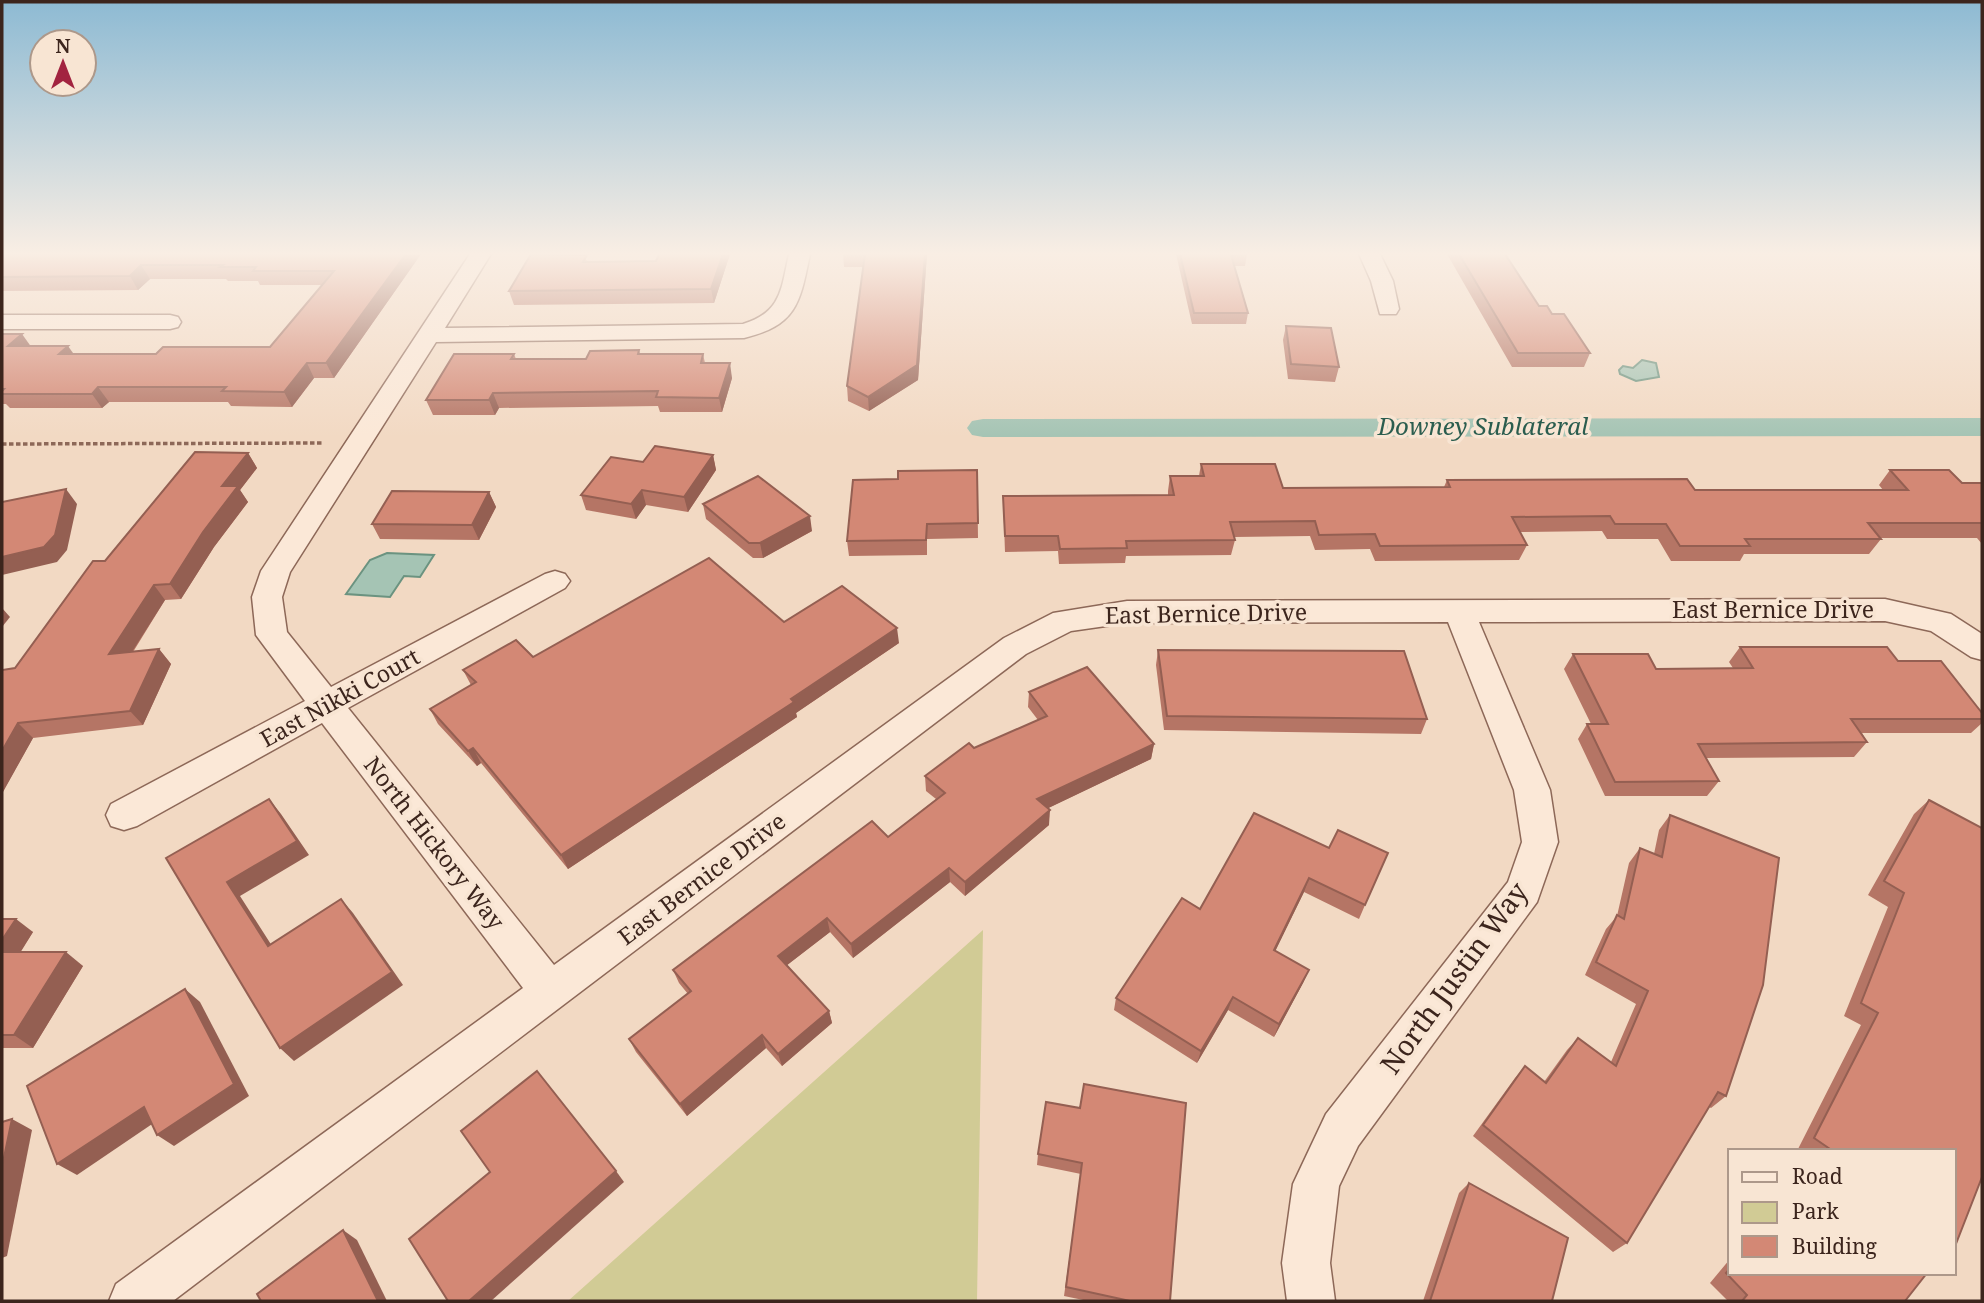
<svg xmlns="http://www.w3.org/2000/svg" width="1984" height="1303" viewBox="0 0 1984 1303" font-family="'Noto Serif',serif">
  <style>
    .green { fill: #d1cb95 }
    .water { fill: #a5c4b4; stroke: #6b9380; stroke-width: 2 }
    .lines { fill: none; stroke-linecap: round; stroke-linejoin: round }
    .canal { fill: #a5c4b4; fill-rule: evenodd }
    .street-casing { stroke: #8d6858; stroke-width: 3 }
    .path { stroke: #8d6858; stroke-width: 3.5; stroke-dasharray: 4.5 2.5; stroke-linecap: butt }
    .street { fill: #fbe8d7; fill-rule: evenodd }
    .wall { fill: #b57565 }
    .shaded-wall { fill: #945f52 }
    .building { fill: #d38875; stroke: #945f52; stroke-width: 2 }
    .labels { text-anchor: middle; stroke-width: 7; stroke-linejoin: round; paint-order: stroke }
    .street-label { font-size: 23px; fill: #3c251d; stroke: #f8e5d3 }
    .water-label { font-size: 24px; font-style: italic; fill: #2b5d4f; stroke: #f8e5d3 }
    .near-street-label { font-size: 28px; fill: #3c251d; stroke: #f8e5d3 }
  </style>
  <rect width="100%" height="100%" fill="#f2d9c3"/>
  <!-- green -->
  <path class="green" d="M983 930 977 1301H567H568Z"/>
  <!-- water -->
  <g class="water">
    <path d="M1642 360 1656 363 1659 377 1636 381 1620 374 1619 370 1623 366 1633 368Z"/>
    <path d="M387 553 434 555 420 577 404 576 390 597 346 594 370 560Z"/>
  </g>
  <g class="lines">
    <!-- canal -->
    <path class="canal" d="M1982 418V436L983 437 972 435 967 428 972 421 983 419Z"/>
    <defs>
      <g id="street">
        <path d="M470 254H491L445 328 743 324C782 312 781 289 789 254H810C800 303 797 325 744 338L436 342 290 572 282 597 287 632 331 687 545 574 555 571 565 574 570 581 565 588 348 708 554 965 1004 638 1053 613 1127 601 1885 599 1951 614 1982 634V660L1971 657 1931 631 1885 621 1479 622 1550 790 1558 842 1537 902 1358 1146 1339 1186 1330 1263 1335 1301H1287L1282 1263 1293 1184 1326 1114 1508 882 1522 842 1514 790 1448 622 1127 623 1071 631 1026 654 173 1301H109L116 1284 523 988 322 723 137 826 124 830 111 826 106 815 111 804 305 701 256 635 252 597 261 571Z"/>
        <path d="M1359 254H1380L1393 281 1399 309 1396 314H1380L1371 281Z"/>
        <path d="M2 315H170L178 317 181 322 178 327 170 329H2Z"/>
      </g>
    </defs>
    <!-- street casing -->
    <use href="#street" class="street-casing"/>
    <!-- path -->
    <path class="path" d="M2 444 323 443"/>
    <!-- street -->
    <use href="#street" class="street"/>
  </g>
  <!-- wall -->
  <g class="wall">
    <path d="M2 254H421L334 378H314L292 407 231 406 228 402H109L102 408H10L6 404H2V334L31 346 74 354H156L270 347 322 285H260L258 281H228L226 279H150L138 290 2 291Z"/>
    <path d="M531 254H577L589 262 656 261 659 254H730L714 303 514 305 509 291Z"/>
    <path d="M843 254H927L918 380 869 411 848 401 847 386 863 267H844Z"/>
    <path d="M1176 254H1247L1245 266H1234L1248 313 1246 324H1192Z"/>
    <path d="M1447 254H1505L1539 306 1552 314 1590 353 1584 367H1512Z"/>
    <path d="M1286 326 1339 367 1335 382 1288 379 1283 340Z"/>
    <path d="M639 350 640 354H703L705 363 732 378 722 412H660L658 406 499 408 495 415H433L426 400 514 354 516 359H586Z"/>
    <path d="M248 453 257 468 240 490 248 502 214 547 181 599 165 600 133 652 159 649 171 664 143 725 33 738 2 793V670L15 668 105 561Z"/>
    <path d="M713 455 716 470 688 512 646 505 636 519 586 510 581 495 643 462Z"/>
    <path d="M1201 464 1283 488 1444 487 1447 480 1695 490H1883L1879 485 1890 470 1962 483H1982V544L1977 538H1880L1881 539 1869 554H1744L1740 561H1671L1658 539H1607L1602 531 1520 532 1527 545 1519 560 1375 561 1370 549 1315 550 1310 536 1234 537 1235 540 1231 555 1126 556 1125 563 1059 564 1058 551 1005 552 1003 496 1168 495V491L1170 476H1199Z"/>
    <path d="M977 470 978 538 927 539V555L849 556 847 541 898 479Z"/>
    <path d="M489 492 496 507 479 540 380 539 372 524Z"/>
    <path d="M703 504 812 531 763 558H753L706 519Z"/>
    <path d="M784 622 899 643 796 713 797 717 568 869 481 763 477 766 438 724 430 709 471 685 463 670 533 657Z"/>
    <path d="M1740 647 1898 661 1982 713V723L1971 733H1862L1867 742 1854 757 1706 758 1719 781 1707 796H1605L1578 739 1587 724H1591L1564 669 1573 654 1656 669 1733 668 1729 662Z"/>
    <path d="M1158 650 1427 719 1421 734 1164 730 1156 665Z"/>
    <path d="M1029 692 1154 744 1151 759 1048 808 1049 825 965 896 950 882 853 958 830 932 787 965 829 1011 832 1023 782 1066 766 1048 687 1116 636 1052 629 1039 688 994 679 983 673 970 888 837 936 799 926 791 925 776 974 748 1038 720 1028 707Z"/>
    <path d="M1929 800 1954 1151H1800L1798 1149 1861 1025 1844 1016 1888 907 1868 895 1914 814Z"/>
    <path d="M1254 813 1365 905 1359 919 1304 892 1275 951 1309 970 1303 983 1274 1037 1228 1010 1197 1063 1114 1010 1116 998 1200 909Z"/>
    <path d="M1670 815 1726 1096 1711 1108 1709 1107 1627 1243 1613 1252 1473 1136 1515 1078 1525 1066 1544 1082 1567 1050 1578 1038 1611 1062 1636 1004 1585 975 1606 929 1617 916 1629 863 1640 848 1654 854 1659 830Z"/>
    <path d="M2 919 33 932 20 952 83 966 33 1048H2Z"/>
    <path d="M1080 1108 1170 1301H1088L1064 1296 1081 1174 1037 1165 1038 1154Z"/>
    <path d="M1469 1183 1552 1301H1423L1459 1193Z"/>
    <path d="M1730 1259V1273L1905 1301H1728L1710 1283Z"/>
  </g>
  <!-- shaded-wall -->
  <g class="shaded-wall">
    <path d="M406 254H421L334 378 326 363Z"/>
    <path d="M723 254H730L714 303 711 289Z"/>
    <path d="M925 254H927L918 380 869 411 868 397Z"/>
    <path d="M141 265 150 279 138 290 130 276Z"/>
    <path d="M22 334 32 348 8 346Z"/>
    <path d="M68 346 78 360 59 354Z"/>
    <path d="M307 363 314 378 292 407 284 392Z"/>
    <path d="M730 363 732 378 722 412 719 398Z"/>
    <path d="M98 387 109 402 102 408 92 394Z"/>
    <path d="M493 393 499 408 495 415 489 400Z"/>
    <path d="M248 453 257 468 240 490 248 502 214 547 181 599 170 584 222 486Z"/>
    <path d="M713 455 716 470 688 512 684 497Z"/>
    <path d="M66 489 77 504 67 550 57 562 2 575V557Z"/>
    <path d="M642 490 646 505 636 519 631 504Z"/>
    <path d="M489 492 496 507 479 540 472 525Z"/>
    <path d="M810 516 812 531 763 558 760 543Z"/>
    <path d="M154 585 165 600 121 669 109 654Z"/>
    <path d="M2 608 10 617 2 627Z"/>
    <path d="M897 628 899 643 796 713 797 717 568 869 561 855Z"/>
    <path d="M159 649 171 664 143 725 130 711Z"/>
    <path d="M18 723 33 738 3 792 2 791V751Z"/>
    <path d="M1154 744 1151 759 1036 814 1037 799Z"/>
    <path d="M473 748 481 763 477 766 468 751Z"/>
    <path d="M269 799 281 814 309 855 240 896 281 960 268 946 227 882Z"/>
    <path d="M1050 810 1049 825 965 896V882Z"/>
    <path d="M949 868 950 882 853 958 851 944Z"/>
    <path d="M1309 878 1304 892 1269 964 1274 950Z"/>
    <path d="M341 899 353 913 403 985 294 1061 280 1048Z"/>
    <path d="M827 918 830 932 782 969 778 956Z"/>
    <path d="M16 919 33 932 12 966 2 958V940Z"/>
    <path d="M66 952 83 966 33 1048 14 1035Z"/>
    <path d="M1309 970 1303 983 1274 1037 1279 1024Z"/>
    <path d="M185 989 200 1002 249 1096 174 1146 157 1135Z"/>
    <path d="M1233 997 1228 1010 1197 1063 1201 1051Z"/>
    <path d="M829 1011 832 1023 782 1066 778 1054Z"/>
    <path d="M762 1035 766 1048 687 1116 680 1104Z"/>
    <path d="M144 1107 161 1118 77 1175 57 1164Z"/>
    <path d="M12 1119 32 1130 7 1256 2 1258V1167Z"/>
    <path d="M616 1171 624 1182 491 1301H469Z"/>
    <path d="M343 1230 357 1240 387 1301H378Z"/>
  </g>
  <!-- building -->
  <g class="building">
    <path d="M2 254H406L326 363H307L284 392 222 391 226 387H98L92 394H2V391L4 389H2V334H22L8 346H68L59 354H156L163 347H270L334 271H253L256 267H220L223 265H141L130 276 2 277Z"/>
    <path d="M531 254 587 255 583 262 656 261 659 254H723L711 289 509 291Z"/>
    <path d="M865 254H925L917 365 868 397 847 386Z"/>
    <path d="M1180 254H1247L1231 255 1248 313H1194Z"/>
    <path d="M1459 254H1505L1539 306H1547L1552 314H1564L1590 353H1518Z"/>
    <path d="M1286 326 1331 328 1339 367 1291 364Z"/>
    <path d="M639 350 638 354H703L701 363H730L719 398 656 397 658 391 493 393 489 400H426L454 354H514L511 359H586L590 351Z"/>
    <path d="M655 446 713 455 684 497 642 490 631 504 581 495 611 457 643 462Z"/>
    <path d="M195 452 248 453 222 486H238L203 532 170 584 154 585 109 654 159 649 130 711 18 723 2 751V670L15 668 93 561H105Z"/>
    <path d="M1201 464H1275L1283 488 1450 487 1447 480 1687 479 1695 490H1908L1890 470H1949L1962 483H1982V523H1868L1881 539H1745L1750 546H1680L1666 524H1615L1610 516 1512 517 1527 545 1380 546 1375 534 1319 535 1315 521 1230 522 1235 540 1126 541 1127 548 1060 549 1058 536H1005L1003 496 1174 495 1170 476H1204Z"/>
    <path d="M977 470 978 523 927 524 926 540 847 541 853 480 898 479V471Z"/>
    <path d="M758 476 810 516 760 543H749L703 504Z"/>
    <path d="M66 489 55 535 44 547 2 557V502Z"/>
    <path d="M392 491 489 492 472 525 372 524Z"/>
    <path d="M709 558 784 622 842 586 897 628 791 699 794 702 561 855 473 748 468 751 430 709 476 682 463 670 516 640 533 657Z"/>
    <path d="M1740 647H1887L1898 661H1941L1982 713V719H1851L1867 742 1698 744 1719 781 1615 782 1587 724H1608L1573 654H1648L1656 669 1753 668Z"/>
    <path d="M1158 650 1404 651 1427 719 1167 716Z"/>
    <path d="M1087 667 1154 744 1037 799 1050 810 965 882 949 868 851 944 827 918 778 956 829 1011 778 1054 762 1035 680 1104 629 1039 691 991 673 970 872 821 888 837 945 793 925 776 969 743 974 748 1047 716 1029 692Z"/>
    <path d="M269 799 297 841 227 882 268 946 341 899 392 972 280 1048 166 858Z"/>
    <path d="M1929 800 1982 828V1177L1954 1249V1151H1833L1814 1138 1878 1013 1861 1003 1904 893 1884 881Z"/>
    <path d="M1254 813 1329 848 1338 830 1388 853 1365 905 1309 878 1274 950 1309 970 1279 1024 1233 997 1201 1051 1116 998 1182 898 1200 909Z"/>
    <path d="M1670 815 1779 858 1763 985 1726 1096 1718 1092 1627 1243 1483 1125 1525 1066 1546 1083 1578 1038 1616 1066 1648 991 1596 962 1617 915 1624 919 1640 848 1662 857Z"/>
    <path d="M2 919H16L2 940Z"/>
    <path d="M2 952H66L14 1035H2Z"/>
    <path d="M185 989 234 1084 157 1135 144 1107 57 1164 27 1086Z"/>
    <path d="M537 1071 616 1171 469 1301H448L409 1239 490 1172 461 1131Z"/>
    <path d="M1084 1084 1186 1103 1170 1301H1130L1066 1287 1082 1163 1038 1154 1046 1102 1080 1108Z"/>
    <path d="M12 1119 2 1167V1122Z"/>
    <path d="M1469 1183 1568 1238 1552 1301H1430Z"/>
    <path d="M343 1230 378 1301H261L257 1294Z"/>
    <path d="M1730 1268V1273H1927L1905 1301H1742L1747 1295 1726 1273Z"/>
  </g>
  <!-- sky -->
  <linearGradient id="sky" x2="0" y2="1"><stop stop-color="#8dbad3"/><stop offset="0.58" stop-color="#f9eee4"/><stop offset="1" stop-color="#f9eee4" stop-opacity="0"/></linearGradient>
  <rect width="1984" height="437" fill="url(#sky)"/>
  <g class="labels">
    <!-- street labels -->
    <g class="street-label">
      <text x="1773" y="618">East Bernice Drive</text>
      <text transform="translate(1206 614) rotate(-1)" y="8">East Bernice Drive</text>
      <text transform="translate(340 698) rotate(-29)" y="8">East Nikki Court</text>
      <text transform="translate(434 843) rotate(52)" y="8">North Hickory Way</text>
      <text transform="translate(702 879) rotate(-37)" y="8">East Bernice Drive</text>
    </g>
    <!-- water labels -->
    <g class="water-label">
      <text x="1483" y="435">Downey Sublateral</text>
    </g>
    <!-- near-street labels -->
    <g class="near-street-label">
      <text transform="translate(1454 978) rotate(-54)" y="10">North Justin Way</text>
    </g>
  </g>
  <!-- border -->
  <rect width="1984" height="1303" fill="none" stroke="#3c251d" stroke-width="7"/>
  <!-- legend -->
  <rect x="1728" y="1149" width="228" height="126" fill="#f8e5d3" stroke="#ad988a" stroke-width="2"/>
  <rect x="1742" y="1172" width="35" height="10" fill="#fbe8d7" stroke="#ad988a" stroke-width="2"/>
  <text x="1792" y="1184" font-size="21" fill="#3c251d">Road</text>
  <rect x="1742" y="1202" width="35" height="21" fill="#d1cb95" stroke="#ad988a" stroke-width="2"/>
  <text x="1792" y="1219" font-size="21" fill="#3c251d">Park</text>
  <rect x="1742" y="1236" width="35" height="21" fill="#d38875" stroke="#ad988a" stroke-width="2"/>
  <text x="1792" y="1254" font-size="21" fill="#3c251d">Building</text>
  <!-- north arrow -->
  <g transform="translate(63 63)"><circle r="33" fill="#f8e5d3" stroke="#ad988a" stroke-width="2"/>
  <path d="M0-5L12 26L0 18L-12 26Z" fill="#a22340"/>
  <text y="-10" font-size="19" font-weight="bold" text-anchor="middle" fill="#3c251d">N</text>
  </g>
</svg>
